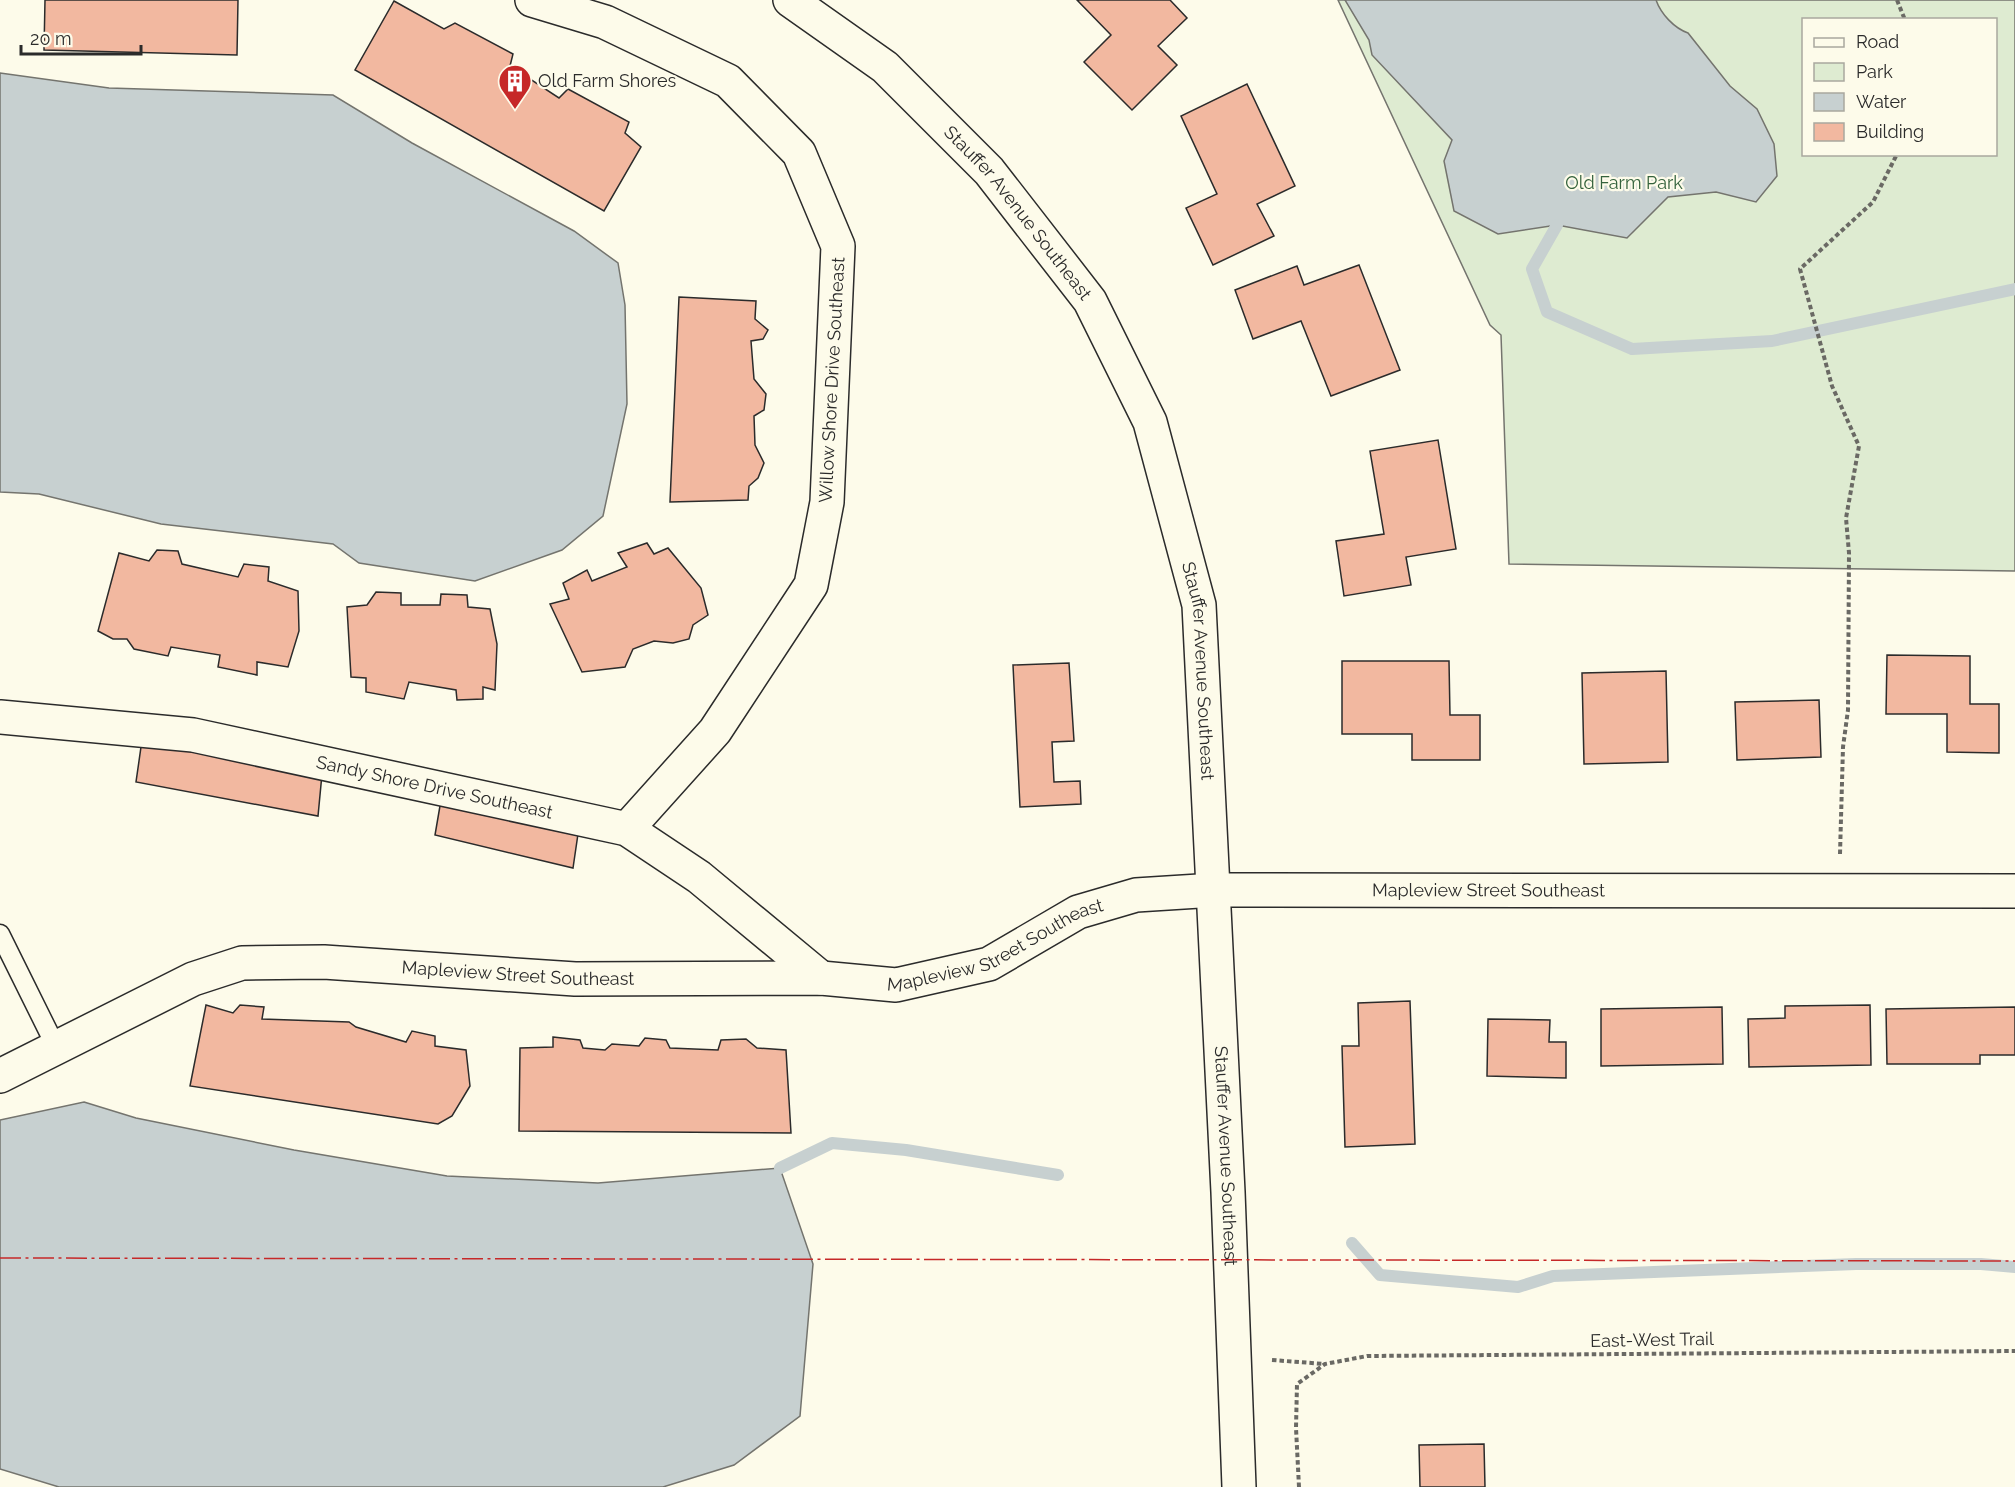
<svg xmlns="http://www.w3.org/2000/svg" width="2015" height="1487" viewBox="0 0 2015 1487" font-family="Raleway,sans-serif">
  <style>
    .green { fill: #deebd1; stroke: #74746e; stroke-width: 1.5; fill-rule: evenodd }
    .water { fill: #c7d0d0; stroke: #74746e; stroke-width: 1.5 }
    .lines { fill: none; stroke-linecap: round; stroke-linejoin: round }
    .stream { stroke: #c7d0d0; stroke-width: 12 }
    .building { fill: #f2b8a0; stroke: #2b2b2b; stroke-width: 1.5 }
    .service-casing { stroke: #2b2b2b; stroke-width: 21 }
    .minor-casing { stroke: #2b2b2b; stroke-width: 36 }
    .tertiary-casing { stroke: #2b2b2b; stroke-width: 36 }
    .path { stroke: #6a6964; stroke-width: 4; stroke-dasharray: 4.5 3; stroke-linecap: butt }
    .service { stroke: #fdfbea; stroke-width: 18 }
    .minor { stroke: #fdfbea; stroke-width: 33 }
    .tertiary { stroke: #fdfbea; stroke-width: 33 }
    .power { stroke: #c62828; stroke-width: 1.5; stroke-dasharray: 21 4.5 3 4.5; stroke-linecap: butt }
    .labels { text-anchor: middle; stroke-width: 4.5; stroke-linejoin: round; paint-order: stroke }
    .poi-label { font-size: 18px; fill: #2b2b2b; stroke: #fdfbea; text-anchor: start }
    .park-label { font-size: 18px; fill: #34623c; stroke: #fdfbea }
    .street-label { font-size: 18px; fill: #2b2b2b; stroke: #fdfbea }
  </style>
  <rect width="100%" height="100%" fill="#fdfbea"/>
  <!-- green -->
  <path class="green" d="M1338 0H2015V571L1509 564 1501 335 1490 325ZM1804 20H1996V154H1804Z"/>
  <!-- water -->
  <g class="water">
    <path d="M1345 0H1656C1661 14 1674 28 1688 33L1730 86 1757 109 1774 144 1777 176 1756 202 1716 192 1668 197 1627 238 1557 225 1498 234 1454 211 1444 161 1452 140 1372 55 1369 40Z"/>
    <path d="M0 73 109 88 333 95 412 143 574 231 618 263 625 305 627 404 603 516 562 550 475 581 359 563 333 544 161 524 39 494 0 492Z"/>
    <path d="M84 1102 136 1118 294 1150 447 1176 598 1183 780 1168 813 1264 800 1416 734 1465 663 1487H59L0 1469V1120Z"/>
  </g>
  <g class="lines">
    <!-- stream -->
    <g class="stream">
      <path d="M1557 225 1532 269 1547 312 1632 349 1772 341 2015 289"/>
      <path d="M780 1168 832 1143 906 1150 1058 1175"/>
      <path d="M1352 1243 1380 1275 1518 1287 1553 1276 1856 1264H1981L2015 1267"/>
    </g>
  </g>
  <!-- building -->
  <g class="building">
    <path d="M45 0H238L237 55 44 50Z"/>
    <path d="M1077 0H1170L1187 18 1158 46 1177 65 1132 110 1084 62 1111 35Z"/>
    <path d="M394 1 444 29 455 23 513 54 510 66 559 98 568 89 629 122 625 133 641 147 604 211 355 70Z"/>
    <path d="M1247 84 1295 186 1257 204 1274 236 1213 265 1186 208 1217 194 1181 116Z"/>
    <path d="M1359 265 1400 370 1331 396 1301 321 1253 339 1235 290 1297 266 1304 285Z"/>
    <path d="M679 297 756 301 755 319 768 330 763 339 751 341 754 379 766 394 764 410 754 416 755 445 764 463 758 478 749 486 748 500 670 502Z"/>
    <path d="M1438 440 1456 549 1406 557 1411 585 1344 596 1336 541 1384 534 1370 451Z"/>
    <path d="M647 543 654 554 668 548 701 588 708 615 693 625 689 639 673 643 654 641 633 649 625 667 582 672 550 604 569 599 563 583 587 570 592 581 627 567 618 553Z"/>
    <path d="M157 550 178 551 182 564 238 577 244 564 269 567 268 581 298 591 299 631 288 667 257 662V675L218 667 220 655 171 647 168 656 134 649 127 639H113L98 631 119 553 149 561Z"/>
    <path d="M376 592 401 593V605H440L441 594 467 595 468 607 490 609 497 644 495 690 483 687V699L457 700 456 690 409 682 404 699 366 692V678L351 677 347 607 367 605Z"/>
    <path d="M1887 655 1970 656V704H1999V753L1947 752V714H1886Z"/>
    <path d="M1342 661H1449L1450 715H1480V760H1412V734H1342Z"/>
    <path d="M1069 663 1074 741 1052 742 1054 782 1080 781 1081 804 1020 807 1013 665Z"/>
    <path d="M1666 671 1668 762 1584 764 1582 673Z"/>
    <path d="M1819 700 1821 757 1737 760 1735 702Z"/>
    <path d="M142 740 322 774 318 816 136 782Z"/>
    <path d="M441 800 579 827 573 868 435 835Z"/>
    <path d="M1410 1001 1415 1144 1345 1147 1342 1046H1359L1358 1003Z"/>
    <path d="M206 1005 233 1013 240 1005 264 1007 262 1019 349 1022 356 1027 406 1042 412 1031 435 1036V1046L466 1050 470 1086 452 1116 438 1124 190 1086Z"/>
    <path d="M1870 1005 1871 1065 1749 1067 1748 1019 1785 1018V1006Z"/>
    <path d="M1722 1007 1723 1064 1601 1066V1009Z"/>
    <path d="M2015 1007V1055H1980V1064H1887L1886 1009Z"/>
    <path d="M1488 1019 1550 1020 1549 1042H1566V1078L1487 1076Z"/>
    <path d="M553 1037 580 1040 583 1048 605 1050 612 1044 639 1046 645 1038 666 1040 670 1048 718 1050 721 1040 746 1039 757 1048 786 1050 791 1133 519 1131 520 1048 553 1047Z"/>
    <path d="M1484 1444 1485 1487H1420L1419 1445Z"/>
  </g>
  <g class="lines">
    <defs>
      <path id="service" d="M0 934 56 1047"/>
      <g id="minor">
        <path d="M532 0 605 22 728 81 799 153 838 246 827 502 811 585 715 731 627 829"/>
        <path id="s1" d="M0 717 193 735 627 829 699 877 821 978"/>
        <path id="s2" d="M0 1076 193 979 242 963 324 962 575 979 821 978 896 985 989 964 1078 912 1136 895 1215 890 2015 891"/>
      </g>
      <g id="tertiary">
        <path id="s3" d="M790 0 885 67 989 171 1090 301 1150 422 1199 605 1228 1192 1239 1487"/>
      </g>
    </defs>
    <!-- service casing -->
    <use href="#service" class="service-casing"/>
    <!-- minor casing -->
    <use href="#minor" class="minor-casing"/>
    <!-- tertiary casing -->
    <use href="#tertiary" class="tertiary-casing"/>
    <!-- path -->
    <g class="path">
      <path d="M1897 0 1905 20"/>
      <path d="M1840 854 1843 747 1848 710 1849 553 1846 518 1859 446 1832 386 1800 269 1873 202 1897 154"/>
      <path d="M1272 1360 1325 1364"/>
      <path d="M1299 1487 1296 1428 1297 1384 1325 1364 1367 1356 2015 1351"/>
    </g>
    <!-- service -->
    <use href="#service" class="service"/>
    <!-- minor -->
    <use href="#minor" class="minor"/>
    <!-- tertiary -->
    <use href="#tertiary" class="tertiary"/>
    <!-- power -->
    <path class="power" d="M0 1258 2015 1261"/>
  </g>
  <!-- icons -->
  <defs>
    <symbol id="building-pin" viewBox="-11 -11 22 30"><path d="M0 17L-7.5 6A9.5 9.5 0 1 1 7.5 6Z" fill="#c62828" stroke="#fdfbea"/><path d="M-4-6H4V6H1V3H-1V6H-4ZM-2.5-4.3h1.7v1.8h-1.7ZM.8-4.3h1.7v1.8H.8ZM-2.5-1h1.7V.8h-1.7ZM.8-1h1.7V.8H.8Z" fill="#fff"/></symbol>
  </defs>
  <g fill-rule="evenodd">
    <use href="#building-pin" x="496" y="62" width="38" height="52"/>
  </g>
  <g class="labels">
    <!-- poi labels -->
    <g class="poi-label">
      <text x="538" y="87">Old Farm Shores</text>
    </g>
    <!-- park labels -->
    <g class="park-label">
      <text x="1624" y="189">Old Farm Park</text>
    </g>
    <!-- street labels -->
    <g class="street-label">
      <text dy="6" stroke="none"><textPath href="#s3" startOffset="314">Stauffer Avenue Southeast</textPath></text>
      <text transform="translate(832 380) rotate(-87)" y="6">Willow Shore Drive Southeast</text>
      <text dy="6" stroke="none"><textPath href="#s3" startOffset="818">Stauffer Avenue Southeast</textPath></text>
      <text dy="6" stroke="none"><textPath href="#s1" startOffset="441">Sandy Shore Drive Southeast</textPath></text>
      <text dy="6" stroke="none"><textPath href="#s2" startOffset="1534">Mapleview Street Southeast</textPath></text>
      <text dy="6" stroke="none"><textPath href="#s2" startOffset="1030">Mapleview Street Southeast</textPath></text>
      <text dy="6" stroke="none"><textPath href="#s2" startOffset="544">Mapleview Street Southeast</textPath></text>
      <text dy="6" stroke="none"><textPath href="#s3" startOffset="1304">Stauffer Avenue Southeast</textPath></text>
      <text transform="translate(1652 1340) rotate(-1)" y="6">East-West Trail</text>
    </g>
  </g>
  <!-- legend -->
  <rect x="1802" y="18" width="195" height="138" fill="#fdfbea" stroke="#a9a89e" stroke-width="1.5"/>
  <rect x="1814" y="38" width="30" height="9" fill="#fdfbea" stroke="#a9a89e" stroke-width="1.5"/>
  <text x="1856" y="48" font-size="18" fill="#2b2b2b">Road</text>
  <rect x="1814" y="63" width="30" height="18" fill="#deebd1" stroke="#a9a89e" stroke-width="1.5"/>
  <text x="1856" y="78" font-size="18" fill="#2b2b2b">Park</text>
  <rect x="1814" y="93" width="30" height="18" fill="#c7d0d0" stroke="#a9a89e" stroke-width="1.5"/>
  <text x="1856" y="108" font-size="18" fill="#2b2b2b">Water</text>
  <rect x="1814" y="123" width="30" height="18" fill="#f2b8a0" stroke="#a9a89e" stroke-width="1.5"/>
  <text x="1856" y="138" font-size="18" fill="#2b2b2b">Building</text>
  <!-- scale -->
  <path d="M21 45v9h120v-9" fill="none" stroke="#2b2b2b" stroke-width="3"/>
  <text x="30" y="45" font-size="18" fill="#2b2b2b" stroke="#fdfbea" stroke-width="4.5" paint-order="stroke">20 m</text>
</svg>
